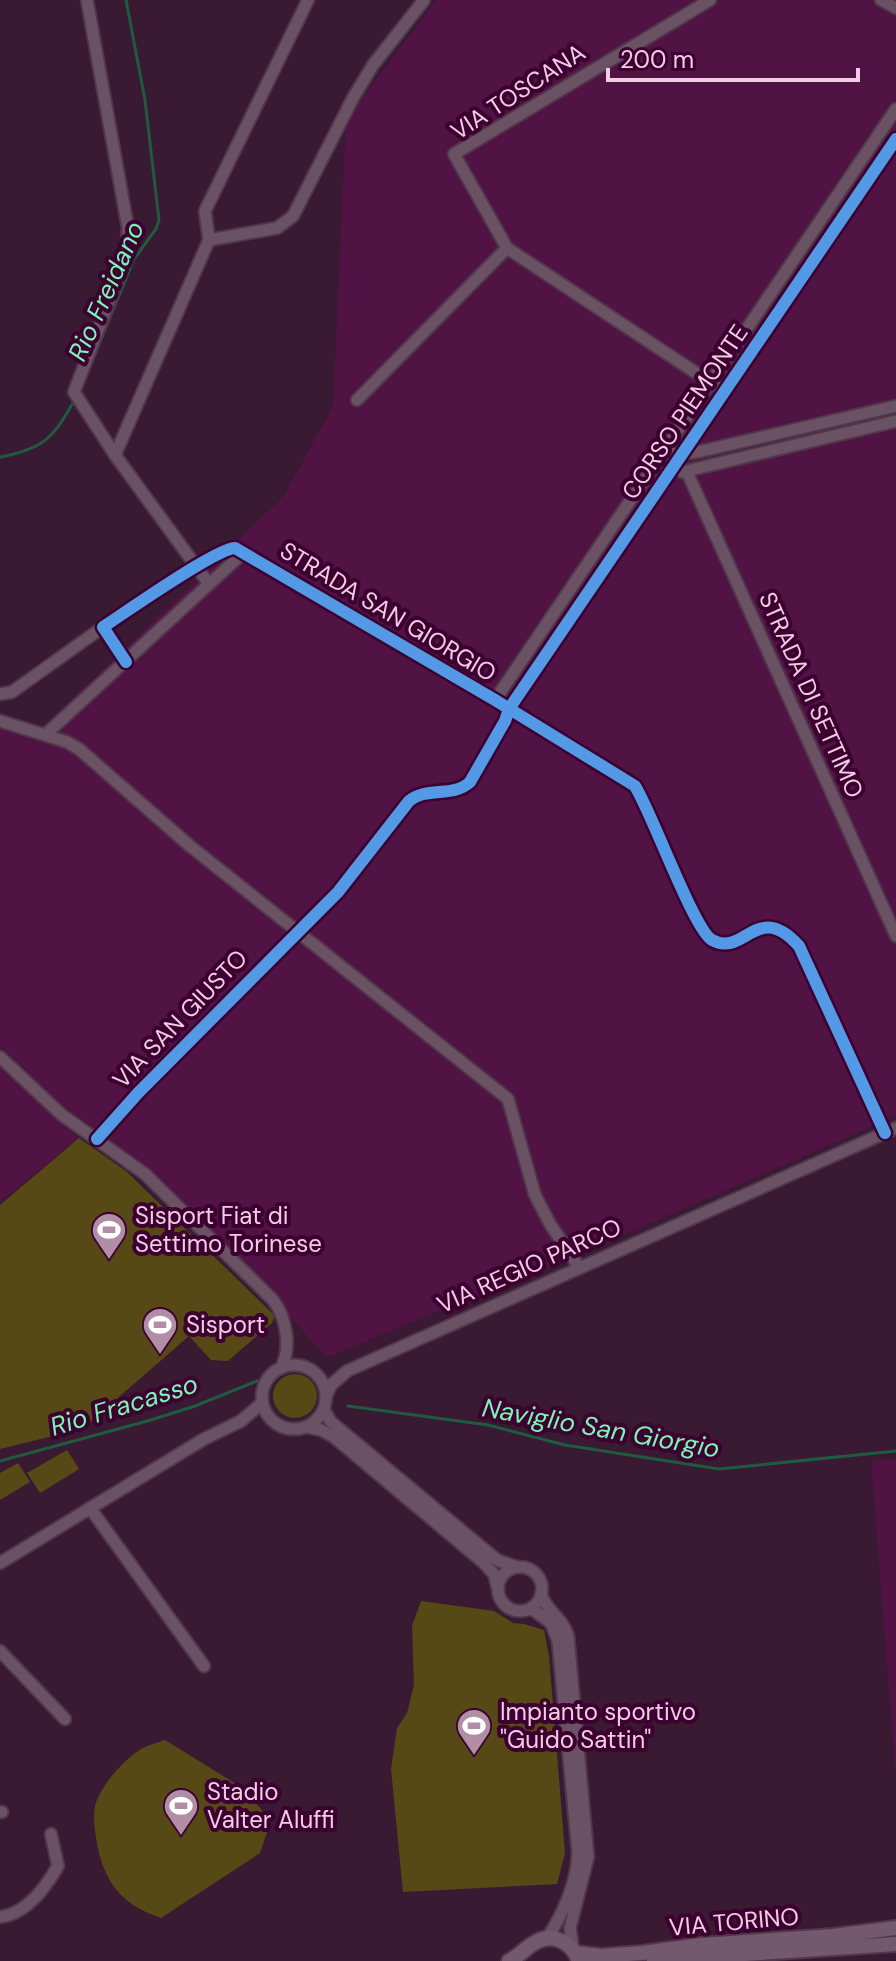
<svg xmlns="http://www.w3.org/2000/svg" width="896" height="1961" viewBox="0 0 896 1961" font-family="'DM Sans',sans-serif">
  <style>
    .built { fill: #501343 }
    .green { fill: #574915 }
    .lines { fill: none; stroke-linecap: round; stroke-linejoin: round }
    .stream { stroke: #1e5b3f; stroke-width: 3 }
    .minor-casing { stroke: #50374a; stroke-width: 15 }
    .major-casing { stroke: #50374a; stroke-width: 18 }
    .minor { stroke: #6a5264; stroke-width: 11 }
    .major { stroke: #74586d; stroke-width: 14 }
    .cycleway-casing { stroke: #3c0130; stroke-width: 17 }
    .cycleway { stroke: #5399e6; stroke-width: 12 }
    .labels { text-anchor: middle; stroke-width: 8; stroke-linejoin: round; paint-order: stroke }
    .street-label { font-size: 24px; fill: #f1cce4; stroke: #3c0130 }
    .poi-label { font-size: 24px; fill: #f1cce4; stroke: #3c0130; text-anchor: start }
    .water-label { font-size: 26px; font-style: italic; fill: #7df4b5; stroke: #3c0130 }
  </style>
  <rect width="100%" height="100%" fill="#3a1932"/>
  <!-- built -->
  <g class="built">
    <path d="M436 0H896V1116L582 1253 327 1357 160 1178 71 1113 0 1046V715L42 728 283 497 333 407 346 119Z"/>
    <path d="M0 1066 79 1138 0 1202Z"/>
    <path d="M896 1459V1781L871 1461Z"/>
  </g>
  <!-- green -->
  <g class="green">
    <path d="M79 1138 126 1171 275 1316 272 1323 228 1361 211 1360 189 1336 82 1429 0 1449V1205Z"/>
    <circle cx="295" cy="1396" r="22"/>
    <path d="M67 1450 79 1469 40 1493 27 1473Z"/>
    <path d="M18 1463 30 1482 0 1500V1473Z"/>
    <path d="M421 1601 494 1611 513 1623 524 1624 544 1630 549 1656 565 1853 557 1884 403 1892 391 1769 397 1728 407 1713 414 1685 412 1626Z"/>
    <path d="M165 1740 241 1787 271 1820 260 1853 161 1918C116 1903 101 1876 95 1831 94 1821 93 1808 97 1800 104 1782 125 1759 141 1749 148 1745 157 1743 165 1740Z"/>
  </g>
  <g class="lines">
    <!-- stream -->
    <g class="stream">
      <path d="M80 391 134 259 156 229 159 220 145 100 126 0"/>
      <path d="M0 457C44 449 53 438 74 401"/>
      <path d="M348 1406 488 1425 565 1445 719 1469 896 1451"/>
      <path d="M0 1461 151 1420 195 1406 257 1381"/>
    </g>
    <defs>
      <g id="minor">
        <path d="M87 0 128 228 126 254 120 274 74 392 115 455"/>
        <path d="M710 0 454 154 507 248 725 392"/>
        <path d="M881 0 896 8"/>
        <path d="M209 240 277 228 293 216 353 98 373 65 424 0"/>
        <path d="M357 400 507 248"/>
        <path d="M663 453 683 454 702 451 896 406"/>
        <path d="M682 472 896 421"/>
        <path d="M687 472 896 936"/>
        <path d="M209 584 115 455 209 240 205 211 308 0"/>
        <path d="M126 662 103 627C126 612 215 549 235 548L495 700 635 786C652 813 694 930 712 940 745 958 757 899 799 946L885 1133"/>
        <path d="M0 694 12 692 103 627"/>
        <path d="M495 700 896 109"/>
        <path d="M0 721 67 742 79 749 190 846 508 1099 535 1195 550 1224 579 1267"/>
        <path d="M45 735 244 552"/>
        <path d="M0 1057 62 1115 145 1174 273 1300C286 1317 292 1348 281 1368"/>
        <path d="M97 1139 138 1093 338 892 409 801C427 786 453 798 470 782L505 721 509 709 896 139"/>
        <circle cx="294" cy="1397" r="32"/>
        <path d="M327 1394 331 1385 347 1371 896 1128"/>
        <path d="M324 1410 331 1422 497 1560 517 1567"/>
        <path d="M307 1427 321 1430 334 1437 484 1563 494 1574 497 1586"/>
        <path d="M90 1508 204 1666"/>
        <path d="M0 1563 204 1439 241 1421 262 1403"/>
        <circle cx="520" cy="1589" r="22"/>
        <path d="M541 1594C546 1611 563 1618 568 1636L588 1857 570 1928 573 1949"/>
        <path d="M531 1608 551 1623 558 1641 578 1853C577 1882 563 1915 547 1938"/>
        <path d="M0 1651 65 1719"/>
        <path d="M0 1812H2"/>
        <path d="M0 1917C26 1914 46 1887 58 1866L51 1834"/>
      </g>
      <g id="major">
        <path d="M576 1953 601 1956 642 1953 701 1945 833 1936 896 1928"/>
        <path d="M654 1960 896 1944"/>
        <path d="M509 1961C520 1956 526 1947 536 1942 554 1932 572 1943 579 1961"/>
      </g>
    </defs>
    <!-- minor casing -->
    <use href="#minor" class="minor-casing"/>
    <!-- major casing -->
    <use href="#major" class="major-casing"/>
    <!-- minor -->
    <use href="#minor" class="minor"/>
    <!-- major -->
    <use href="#major" class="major"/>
    <defs>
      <g id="cycleway">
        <path d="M126 662 103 627C126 612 215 549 235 548L495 700 635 786C652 813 694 930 712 940 745 958 757 899 799 946L885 1133"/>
        <path d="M97 1139 138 1093 338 892 409 801C427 786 453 798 470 782L505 721 509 709 896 139"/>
      </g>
    </defs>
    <!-- cycleway casing -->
    <use href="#cycleway" class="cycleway-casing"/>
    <!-- cycleway -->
    <use href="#cycleway" class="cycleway"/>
  </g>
  <!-- icons -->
  <defs>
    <symbol id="stadium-pin" viewBox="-11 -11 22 30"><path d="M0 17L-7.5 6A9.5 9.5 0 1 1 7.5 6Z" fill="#b18da6" stroke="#3c0130"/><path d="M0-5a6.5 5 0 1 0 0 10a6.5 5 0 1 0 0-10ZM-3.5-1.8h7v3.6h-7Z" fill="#fff"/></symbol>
  </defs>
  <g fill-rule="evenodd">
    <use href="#stadium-pin" x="89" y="1210" width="40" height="54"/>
    <use href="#stadium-pin" x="140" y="1305" width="40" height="54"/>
    <use href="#stadium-pin" x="454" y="1706" width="40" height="54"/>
    <use href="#stadium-pin" x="161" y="1786" width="40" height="54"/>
  </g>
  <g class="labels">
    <!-- street labels -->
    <g class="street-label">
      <text transform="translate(518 92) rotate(-33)" y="8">VIA TOSCANA</text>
      <text transform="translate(685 412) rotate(-56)" y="8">CORSO PIEMONTE</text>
      <text transform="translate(388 612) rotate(31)" y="8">STRADA SAN GIORGIO</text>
      <text transform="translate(811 695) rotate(66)" y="8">STRADA DI SETTIMO</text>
      <text transform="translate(180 1019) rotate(-46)" y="8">VIA SAN GIUSTO</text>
      <text transform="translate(529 1266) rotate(-24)" y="8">VIA REGIO PARCO</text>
      <text transform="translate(734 1922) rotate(-5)" y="8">VIA TORINO</text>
    </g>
    <!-- poi labels -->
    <g class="poi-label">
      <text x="135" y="1224">Sisport Fiat di<tspan x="135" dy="28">Settimo Torinese</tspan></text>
      <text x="186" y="1333">Sisport</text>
      <text x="500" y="1720">Impianto sportivo<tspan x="500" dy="28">"Guido Sattin"</tspan></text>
      <text x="207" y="1800">Stadio<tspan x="207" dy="28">Valter Aluffi</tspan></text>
    </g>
    <!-- water labels -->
    <g class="water-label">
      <text transform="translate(106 291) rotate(-66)" y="9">Rio Freidano</text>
      <text transform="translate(124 1405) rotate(-17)" y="9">Rio Fracasso</text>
      <text transform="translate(601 1428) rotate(10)" y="9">Naviglio San Giorgio</text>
    </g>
  </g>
  <!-- scale -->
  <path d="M608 68v12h250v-12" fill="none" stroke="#f1cce4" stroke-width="4"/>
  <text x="620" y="68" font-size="24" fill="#f1cce4" stroke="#3c0130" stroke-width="6" paint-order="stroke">200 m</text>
</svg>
